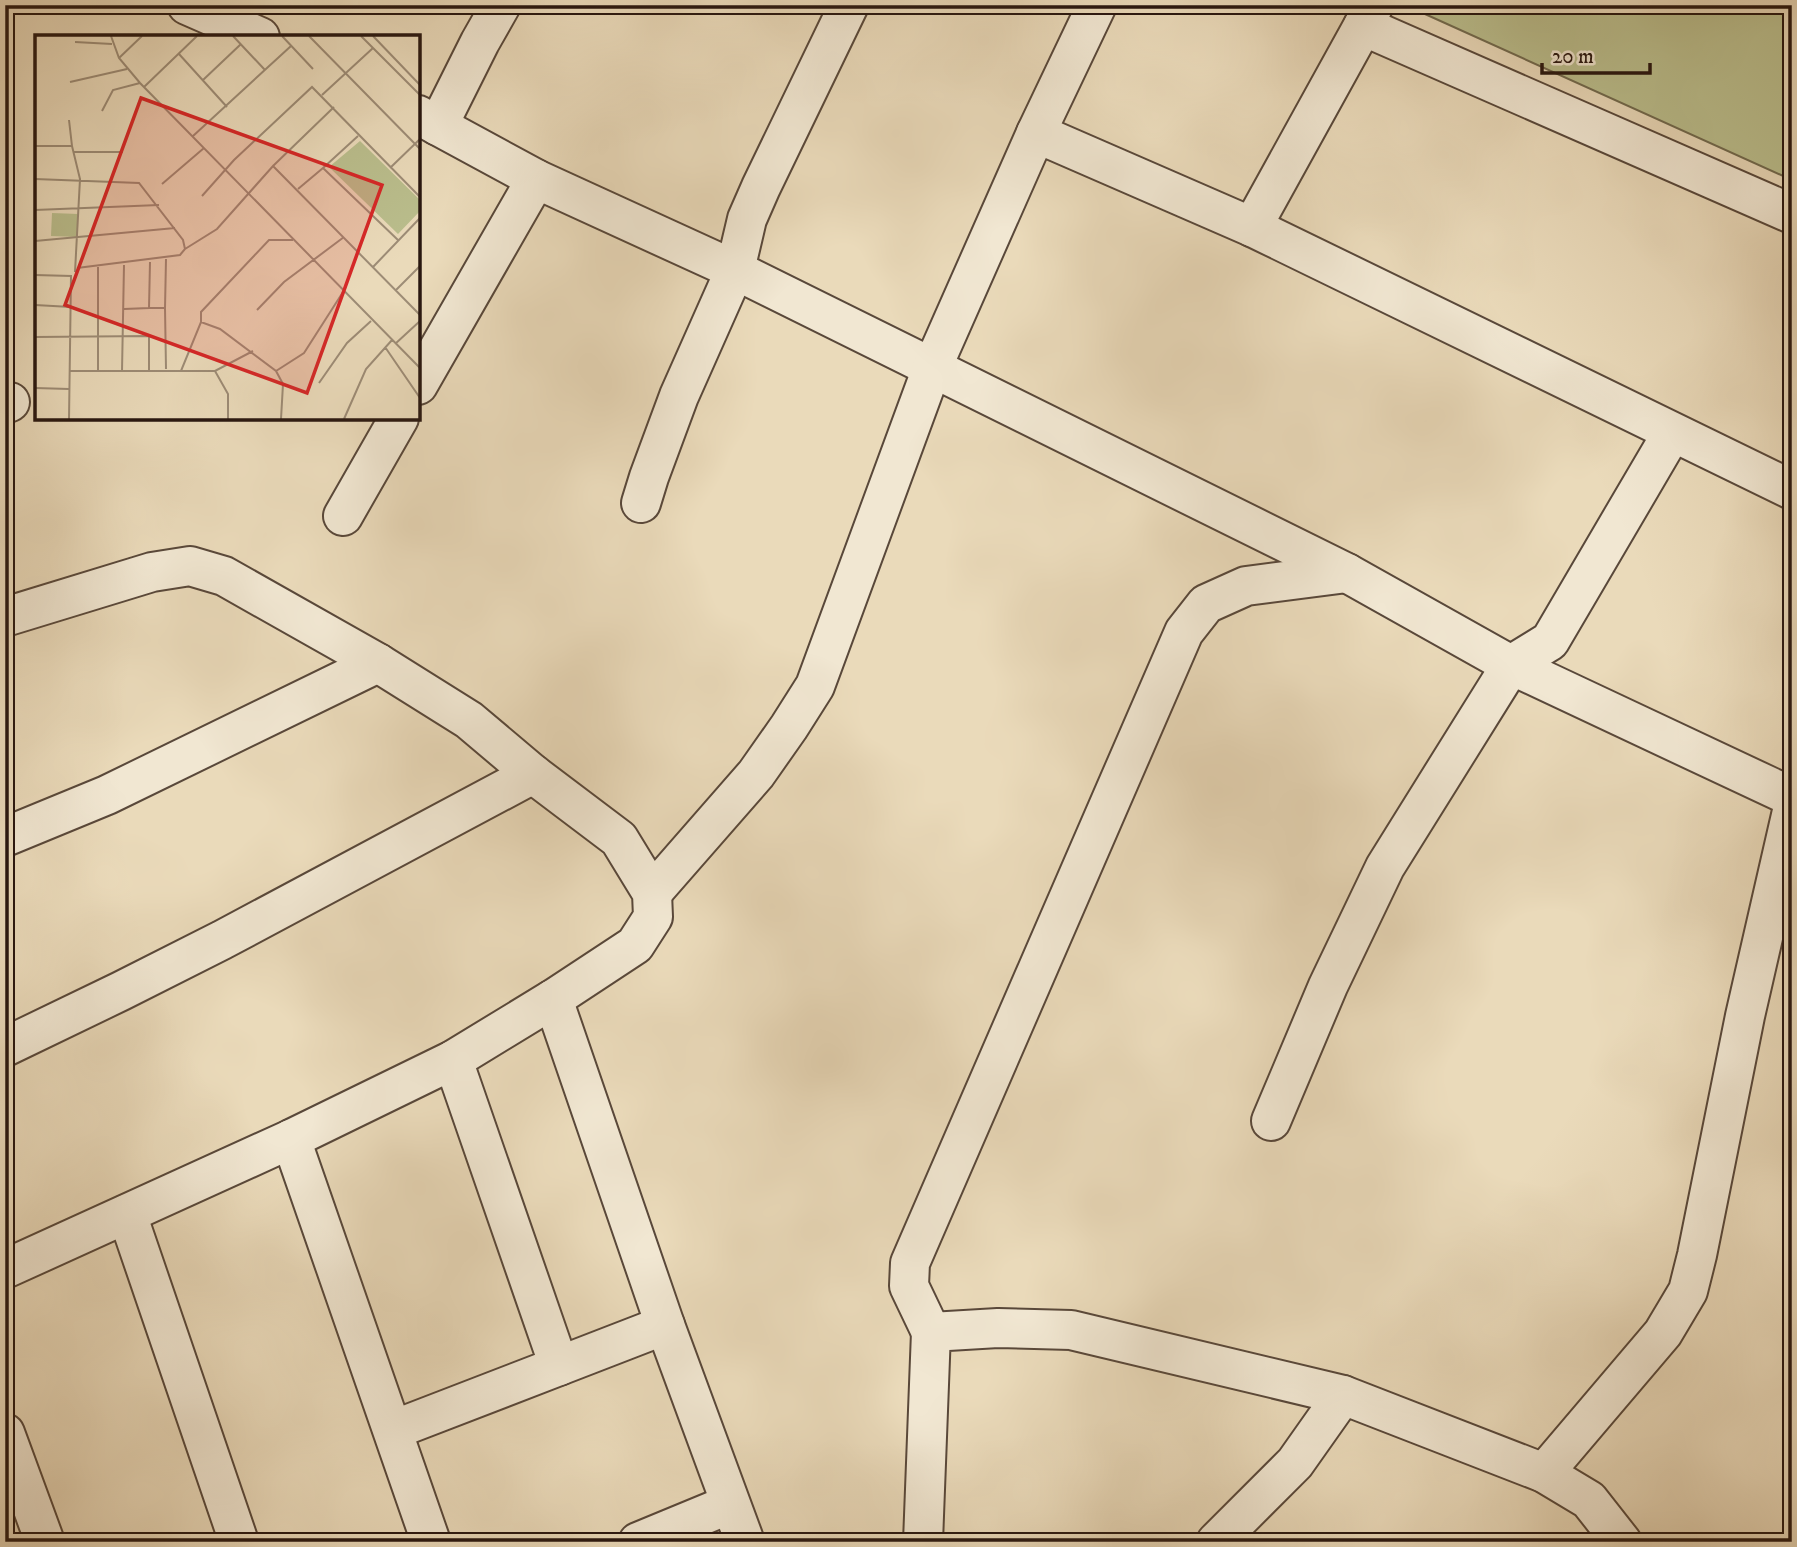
<svg xmlns="http://www.w3.org/2000/svg" width="1797" height="1547" viewBox="0 0 1797 1547" font-family="'IM FELL DW Pica',serif">
  <style>
    .green { fill: #babe8d; stroke: #726a4e; stroke-width: 2 }
    .lines { fill: none; stroke-linecap: round; stroke-linejoin: round }
    .minor-casing { stroke: #59483a; stroke-width: 42 }
    .minor { stroke: #f1e7d2; stroke-width: 38 }
    .inset-road { fill: none; stroke: #9d8c76; stroke-width: 2 }
    .view { fill: #d62828; fill-opacity: 0.15; stroke: #d62828; stroke-width: 3.5 }
    .inset-edge { fill: none; stroke: #291710; stroke-width: 3.5 }
  </style>
  <rect width="100%" height="100%" fill="#eadaba"/>
  <filter id="stains"><feTurbulence type="fractalNoise" baseFrequency=".00286" numOctaves="4"/><feColorMatrix values="0 0 0 0 .2 0 0 0 0 .09 0 0 0 0 .02 0 0 0 .5 -.17"/></filter>
  <radialGradient id="worn" r=".72"><stop offset=".6" stop-color="#630" stop-opacity="0"/><stop offset="1" stop-color="#630" stop-opacity=".3"/></radialGradient>
  <!-- green -->
  <path class="green" d="M1405 5H1792V180Z"/>
  <g class="lines">
    <defs>
      <g id="minor">
        <path d="M187 5 260 37"/>
        <path d="M1374 5 1363 26 1792 214"/>
        <path d="M418 115 536 179 735 270 1347 573 1511 665 1792 797"/>
        <path d="M438 126 480 42 501 5"/>
        <path d="M1036 133 1097 5"/>
        <path d="M1252 227 1363 26"/>
        <path d="M418 385 536 179"/>
        <path d="M5 404 10 402"/>
        <path d="M641 503 649 477 679 396 735 270 747 219 761 187 849 5"/>
        <path d="M343 516 399 418"/>
        <path d="M5 617 152 572 190 566 224 576 378 663 469 720 533 774 619 839 652 893 653 917 635 945 553 999 453 1060 291 1139 5 1269"/>
        <path d="M5 837 107 795 378 663"/>
        <path d="M652 893 756 774 789 727 815 686 932 368 1036 133 1252 227 1792 490"/>
        <path d="M553 999 665 1325"/>
        <path d="M5 1047 121 991 222 940 533 774"/>
        <path d="M1271 1121 1328 986 1385 867 1511 665 1550 641 1672 433"/>
        <path d="M291 1139 431 1542"/>
        <path d="M127 1214 239 1542"/>
        <path d="M931 1332 909 1286 910 1263 1184 632 1206 604 1246 586 1347 573"/>
        <path d="M559 1366 665 1325 745 1542"/>
        <path d="M393 1430 559 1366 453 1060"/>
        <path d="M5 1433 45 1542"/>
        <path d="M1544 1473 1663 1333 1688 1291 1697 1255 1745 1016 1792 811"/>
        <path d="M638 1542 730 1504"/>
        <path d="M923 1542 931 1332 998 1328 1071 1330 1343 1395 1544 1473 1589 1500 1622 1542"/>
        <path d="M1216 1542 1295 1463 1343 1395"/>
      </g>
    </defs>
    <!-- minor casing -->
    <use href="#minor" class="minor-casing"/>
    <!-- minor -->
    <use href="#minor" class="minor"/>
  </g>
  <!-- overview -->
  <g transform="translate(35 35)">
    <rect width="385" height="385" fill="#eadaba"/>
    <path d="M325 106 385 165V176L363 199 294 132ZM17 178 43 179V202L16 201Z" fill="#babe8d"/>
    <path class="inset-road" d="M76 1 84 23 105 48 385 333M198 1 230 35M247 1 278 34M274 1 385 114M326 1 385 60M338 1 385 50M40 7 77 9M144 19 192 72M84 23 107 1M168 45 206 9M35 47 92 34M109 52 162 1M287 60 338 13M67 76 78 55 105 48M34 85 37 111M158 101 256 11M323 101 288 133 364 206M0 111H37L45 144 40 237M39 117H88M238 131 299 72M355 133 385 104M0 144 104 148 148 205 150 214 145 220 42 233M127 149 169 113M263 154 288 133M167 161 199 125 277 52 385 162M0 175 124 170M0 206 140 193M150 214 182 194 238 131 385 280M338 232 385 183M0 240 36 241 34 384M361 255 385 231M0 270 36 272M114 273H130L131 334M130 273 131 224M89 274 114 273 115 227M222 275 249 247 309 202M166 287V277L234 205H258M0 302 114 301V335M360 309 385 286M350 312 385 363M35 336H146L166 287 185 294 241 336 248 349 246 384M63 336V232M87 336 89 230M146 336H180L218 316M180 336 193 359V384M241 336 269 318 308 257M284 348 312 308 336 286M0 353 34 354M309 384 331 334 357 305"/>
    <path class="view" d="M106 63 347 150 272 358 30 270Z"/>
    <rect width="385" height="385" class="inset-edge"/>
  </g>
  <!-- margin -->
  <rect width="1797" height="1547" fill="none" stroke="#eadaba" stroke-width="28"/>
  <rect x="7" y="7" width="1783" height="1533" fill="none" stroke="#291710" stroke-width="3.5"/>
  <rect x="14" y="14" width="1769" height="1519" fill="none" stroke="#291710" stroke-width="2"/>
  <!-- scale -->
  <path d="M1542 63v10h108v-10" fill="none" stroke="#291710" stroke-width="3.5"/>
  <text x="1552" y="63" font-size="21" fill="#291710" stroke="#f1e7d2" stroke-width="5" paint-order="stroke">20 m</text>
  <rect width="100%" height="100%" filter="url(#stains)"/>
  <rect width="100%" height="100%" fill="url(#worn)"/>
</svg>
